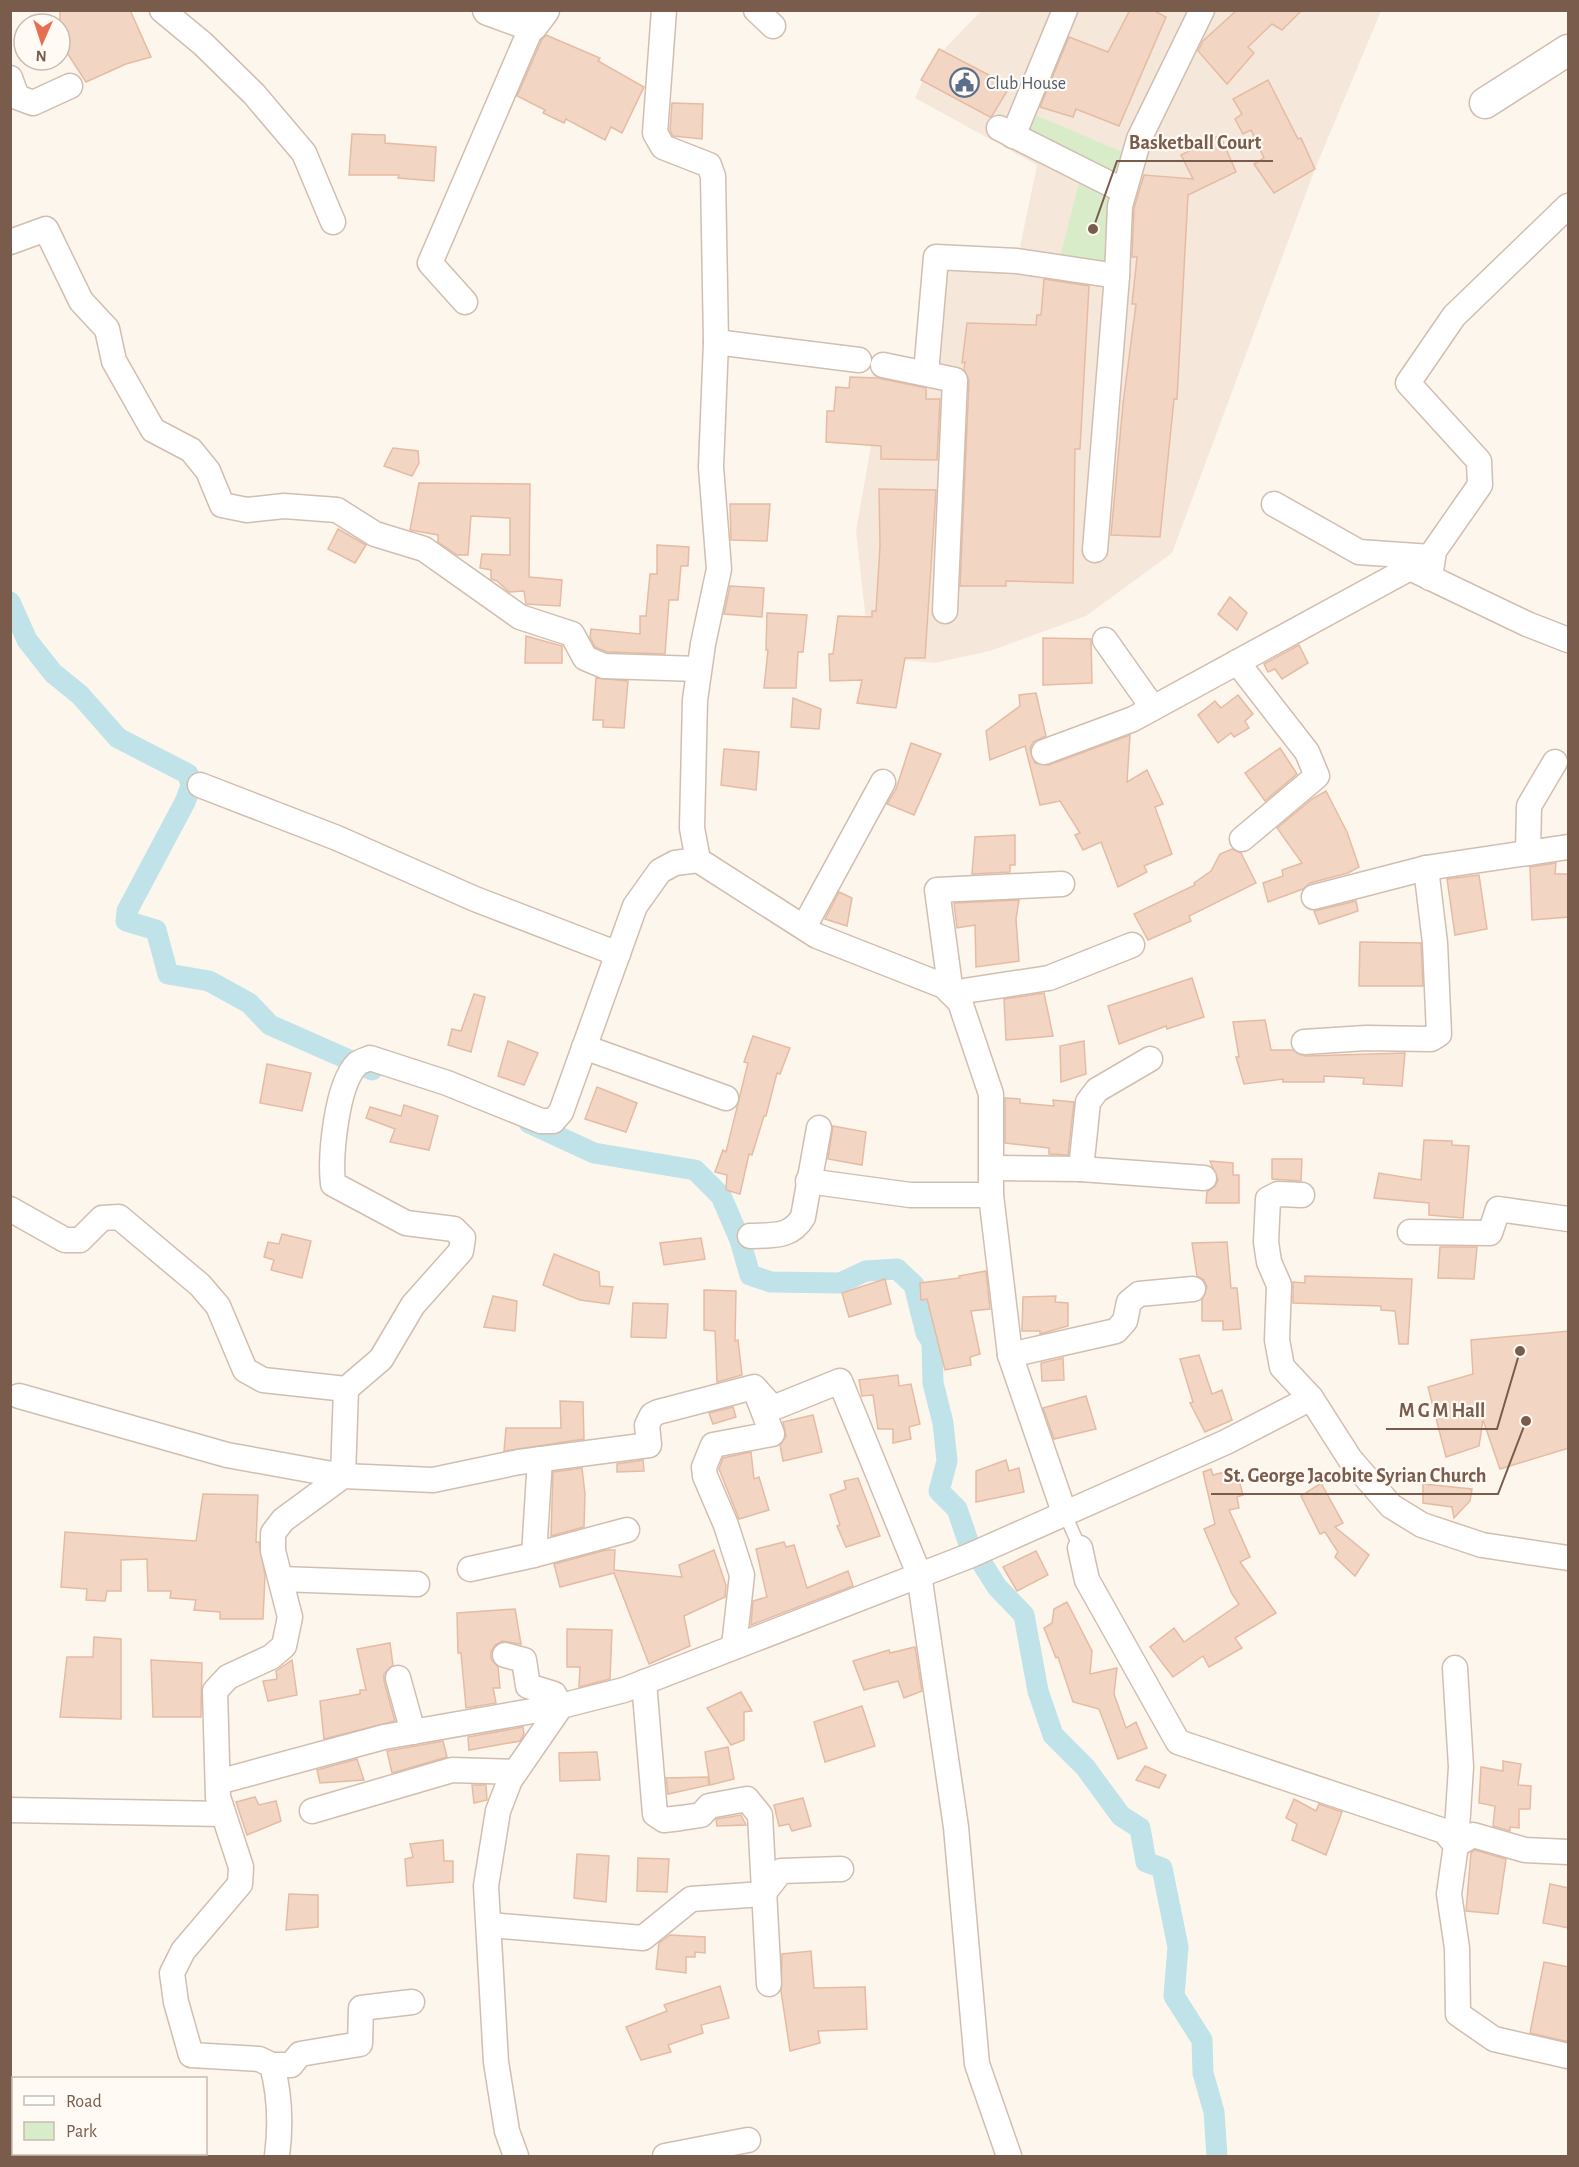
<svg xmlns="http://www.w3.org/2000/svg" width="1579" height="2167" viewBox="0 0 1579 2167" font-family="'Alegreya Sans',sans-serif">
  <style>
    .residential { fill: #f5e8da }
    .green { fill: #d8ecc9 }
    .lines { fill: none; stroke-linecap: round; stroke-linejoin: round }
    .canal { stroke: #bfe3e8; stroke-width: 21 }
    .building { fill: #f3d5c3; stroke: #e6bba3; stroke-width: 1.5 }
    .service-casing { stroke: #d1beb0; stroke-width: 15 }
    .minor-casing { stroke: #d1beb0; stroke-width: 27 }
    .tertiary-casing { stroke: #d1beb0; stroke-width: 33 }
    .service { stroke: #fff; stroke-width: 12 }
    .minor { stroke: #fff; stroke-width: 24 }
    .tertiary { stroke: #fff; stroke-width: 30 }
    .labels { text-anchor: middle; stroke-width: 4.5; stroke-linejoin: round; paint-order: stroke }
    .service-label { font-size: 18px; fill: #4e5e75; stroke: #fffaf3; text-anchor: start }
    .leader { fill: none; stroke: #7a5c4d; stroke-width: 2 }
    .callout-dot { fill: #7a5c4d; stroke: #fffaf3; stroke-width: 2 }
    .callout-label { font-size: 20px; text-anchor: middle; font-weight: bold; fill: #7a5c4d; stroke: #fffaf3; stroke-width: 4.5; stroke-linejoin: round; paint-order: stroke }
  </style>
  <rect width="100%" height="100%" fill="#fdf6ec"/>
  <!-- residential -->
  <path class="residential" d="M981 11H1381L1315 169 1172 553 1086 616 990 651 935 663 870 657 856 531 872 440 873 373 926 372 936 257 1017 261 1037 165 915 98 930 64Z"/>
  <!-- green -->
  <g class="green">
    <path d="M1033 114 1127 154 1119 181 1023 139Z"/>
    <path d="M1081 175 1119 193 1117 276 1058 265Z"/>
  </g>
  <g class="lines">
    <!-- canal -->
    <g class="canal">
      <path d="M10 602 27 640 53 673 80 695 118 738 188 774 191 786 185 802 127 911 126 921 156 930 168 974 209 981 249 1003 270 1025 372 1070"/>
      <path d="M529 1123 594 1153 695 1170 721 1196 740 1240 750 1275 771 1282 840 1283 866 1271 897 1269 914 1285 926 1333 932 1342 933 1383 943 1423 947 1461 939 1491 957 1509 968 1541 997 1587 1024 1615 1038 1691 1053 1735 1085 1767 1121 1816 1140 1828 1146 1862 1162 1868 1178 1947 1174 1996 1202 2040 1203 2073 1214 2112 1217 2156"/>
    </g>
  </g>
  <!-- building -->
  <g class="building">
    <path d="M60 10H130L151 57 126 64 86 82 60 42Z"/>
    <path d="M1130 10H1153L1166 17 1119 126 1076 109 1073 117 1040 107 1069 37 1108 52Z"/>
    <path d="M1237 10H1302L1282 30 1272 24 1248 47 1254 53 1227 84 1198 51 1203 41Z"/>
    <path d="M546 35 600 58 598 61 644 87 622 133 611 127 605 140 566 119 564 123 543 113 545 110 517 96 542 39Z"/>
    <path d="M939 49 1010 86 992 116 990 117 921 80Z"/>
    <path d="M1268 80 1298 139 1301 138 1315 169 1274 193 1254 164 1264 158 1251 130 1243 134 1235 119 1242 114 1233 99Z"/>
    <path d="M672 103 703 104 702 139 673 136 670 130Z"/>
    <path d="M352 134 385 135V143L436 147 434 181 398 178 399 175H349Z"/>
    <path d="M1220 135 1236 172 1188 195 1177 399H1174L1160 537 1111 535 1123 404 1136 304H1132L1137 257H1132L1134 208 1144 175 1193 179 1181 155Z"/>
    <path d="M1044 279 1089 286 1080 449H1075L1073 583 1006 581V586H960L969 381 964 369 965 362 962 363 967 323 1036 325 1037 315H1041Z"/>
    <path d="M850 377 878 378 926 388V399H940L937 460 881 459V446L826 442 827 411H834L836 387 849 388Z"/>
    <path d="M393 448 418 451 419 463 412 476 384 466Z"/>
    <path d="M419 483 530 484 529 577 562 580 560 606 526 604 524 591 509 592 497 581 491 579V570L480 568 482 554 510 555V518L471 516 468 555H457L438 542V535L410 530Z"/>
    <path d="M879 489 936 490 925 658H905L896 708 857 703 862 680 830 681 829 654H833L838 616 872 617V611H876L880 546Z"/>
    <path d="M730 504H770L767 541 731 540Z"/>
    <path d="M338 529 366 545 355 563 328 549Z"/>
    <path d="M657 545 689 547 688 566H681L678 600H669L665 654 607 652 595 647 590 637 591 629 640 634V616H646L650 574H657Z"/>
    <path d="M730 586 764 588 762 617 724 614Z"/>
    <path d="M1230 597 1247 613 1237 630 1218 614Z"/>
    <path d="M767 613 807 615 803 652H798L796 688H764L768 650H766Z"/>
    <path d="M526 636 562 646V663H525Z"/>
    <path d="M1043 638 1091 639 1092 683 1043 685Z"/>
    <path d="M1299 645 1308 663 1282 679 1275 669 1268 672 1264 664Z"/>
    <path d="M596 678 628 681 624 728 603 727V720H593Z"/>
    <path d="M1036 693 1046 736 1033 742 1030 749 1035 763 1049 765 1130 735 1127 782 1147 770 1163 804 1155 807 1172 854 1144 866 1147 872 1118 887 1101 842 1083 850 1075 835 1080 833 1060 801 1040 805 1025 746 990 760 986 731 1020 706 1019 695Z"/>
    <path d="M1238 695 1253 714 1245 721 1249 728 1234 737 1231 733 1218 743 1198 715 1215 701 1221 708Z"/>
    <path d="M793 698 821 709 819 729 791 727Z"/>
    <path d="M911 743 941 754 914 815 887 804 896 789Z"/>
    <path d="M1280 748 1297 774 1265 801 1245 773Z"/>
    <path d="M724 749 759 752 756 790 721 785Z"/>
    <path d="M1326 791 1347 832 1359 867 1348 873 1310 883 1303 889 1268 902 1263 883 1283 876 1282 870 1302 863 1277 828 1312 799Z"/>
    <path d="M1015 835V865H1010V872L972 874 975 837Z"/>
    <path d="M1232 849 1241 853 1256 883 1189 916 1191 921 1148 940 1134 914 1195 885 1194 883 1211 871 1220 854Z"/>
    <path d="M1556 863 1555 874H1569V917L1532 920 1530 867Z"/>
    <path d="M1479 875 1487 929 1455 935 1447 879Z"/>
    <path d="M839 892 852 898 847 926 825 919Z"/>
    <path d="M1019 900 1016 919 1019 961 976 967 975 925 957 928 954 903Z"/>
    <path d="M1356 901 1358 911 1319 924 1314 911Z"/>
    <path d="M1360 942 1421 943 1423 986H1359Z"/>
    <path d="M1192 978 1204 1017 1167 1029 1166 1026 1119 1044 1108 1006Z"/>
    <path d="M1044 993 1053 1036 1006 1040 1004 999Z"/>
    <path d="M474 994 485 997 471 1052 448 1045 452 1029 461 1031Z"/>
    <path d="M1265 1020 1271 1050H1293L1305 1056 1405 1053 1402 1086 1363 1084 1364 1078 1324 1076V1082H1283V1079L1244 1084 1236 1057H1239L1233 1022Z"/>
    <path d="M753 1036 790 1048 780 1074 777 1073 766 1116H764L752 1155 749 1154 740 1194 726 1190 727 1175 715 1172 723 1150 726 1152 748 1063 744 1062Z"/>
    <path d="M508 1041 538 1053 524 1085 498 1076Z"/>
    <path d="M1084 1041 1086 1074 1061 1082 1060 1046Z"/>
    <path d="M267 1064 311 1073 302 1111 260 1103Z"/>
    <path d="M597 1087 637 1103 626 1132 585 1119Z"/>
    <path d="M1005 1098 1020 1099V1103L1054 1106 1053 1100 1074 1102 1068 1155 1049 1154V1148L1005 1143Z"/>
    <path d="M404 1105 438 1116 429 1150 390 1142 395 1129 366 1118 370 1107 401 1116Z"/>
    <path d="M833 1126 866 1132 862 1165 828 1159Z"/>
    <path d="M1424 1140 1452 1141V1145L1469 1146 1463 1218 1429 1215V1203L1374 1198 1379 1173 1421 1180Z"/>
    <path d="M1272 1159H1302L1301 1181 1272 1179Z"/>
    <path d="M1210 1161 1233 1163V1175H1239V1203H1206L1207 1192 1215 1186 1218 1180Z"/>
    <path d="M282 1234 311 1241 302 1278 271 1270 274 1260 264 1257 268 1242 279 1244Z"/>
    <path d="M701 1238 705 1259 664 1265 660 1243Z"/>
    <path d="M1227 1242 1231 1288H1237L1241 1329 1223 1330V1321H1202V1300L1207 1287 1204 1280 1197 1276 1192 1243Z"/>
    <path d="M1440 1247H1477L1474 1279 1438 1278Z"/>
    <path d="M554 1254 599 1272 600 1286 613 1287 609 1304 580 1300 543 1285Z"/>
    <path d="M986 1271 990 1309 971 1311 980 1354 970 1357 971 1365 945 1370 927 1299 921 1300 920 1283 960 1278 959 1276Z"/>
    <path d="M1305 1276 1412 1279 1408 1344H1399L1395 1311 1381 1310V1306L1293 1303V1282L1305 1283Z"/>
    <path d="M885 1279 891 1304 849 1317 842 1293Z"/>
    <path d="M704 1290 736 1291 735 1341 738 1340 742 1375 717 1382 715 1331 704 1330Z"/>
    <path d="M493 1296 517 1301 515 1331 484 1327Z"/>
    <path d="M1056 1296 1055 1302 1068 1303V1326L1040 1334V1331H1022L1023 1297Z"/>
    <path d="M633 1303 668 1304 666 1338 631 1337Z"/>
    <path d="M1569 1331V1448L1500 1469 1483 1420 1479 1446 1446 1457 1428 1387 1473 1374 1471 1340Z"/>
    <path d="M1199 1355 1212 1394 1222 1390 1232 1420 1205 1432 1190 1403 1193 1402 1180 1359Z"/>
    <path d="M1063 1358 1064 1380 1042 1381 1041 1363Z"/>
    <path d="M898 1375 899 1386 911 1384 920 1424 909 1427 911 1439 893 1443V1429H878L873 1395 862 1396 859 1380Z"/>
    <path d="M1086 1396 1096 1429 1054 1439 1043 1408Z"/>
    <path d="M560 1401 583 1402 584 1439 504 1451 506 1428H561Z"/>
    <path d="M733 1407 736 1417 713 1424 709 1413Z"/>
    <path d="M813 1415 822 1452 783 1461 780 1445 786 1436 783 1422Z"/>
    <path d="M751 1452 754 1479 759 1477 769 1510 739 1519 719 1469 723 1458Z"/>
    <path d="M643 1460 644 1471 617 1472V1464Z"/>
    <path d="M1006 1460 1009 1471 1019 1468 1024 1492 976 1502V1471Z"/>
    <path d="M582 1468 585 1494 584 1527 551 1536 553 1472Z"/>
    <path d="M1211 1469 1213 1475 1236 1469 1243 1495 1237 1497 1239 1508 1229 1510 1250 1557 1240 1562 1276 1613 1235 1638 1242 1648 1209 1667 1203 1656 1173 1677 1150 1647 1174 1628 1184 1642 1239 1604 1232 1594 1204 1529 1215 1524 1203 1472Z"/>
    <path d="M858 1478 880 1536 846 1547 837 1526 840 1525 830 1495 846 1489 844 1481Z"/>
    <path d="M1321 1483 1343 1523 1335 1527 1369 1555 1355 1576 1335 1557 1338 1552 1325 1532 1320 1534 1301 1496Z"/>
    <path d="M1423 1484 1472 1489 1470 1501 1454 1518 1452 1507 1423 1503Z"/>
    <path d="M203 1494 258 1495 256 1542H259L265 1575 263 1619H220V1612L194 1610 196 1600 170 1598 171 1591H148L147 1559 121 1560V1591H107L105 1601 86 1600 87 1589 61 1587 65 1532 196 1541Z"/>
    <path d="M784 1542 786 1547 794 1545 807 1588 848 1571 853 1586 751 1625 753 1601 767 1597 756 1549Z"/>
    <path d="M606 1550H615L614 1570 682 1577 679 1565 714 1550 726 1585 725 1597 684 1616 690 1646 649 1664 614 1573 560 1587 554 1564Z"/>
    <path d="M1036 1551 1048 1575 1017 1591 1003 1567Z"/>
    <path d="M1067 1602 1092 1651 1090 1674 1117 1668 1114 1694 1126 1728 1136 1722 1147 1748 1118 1759 1099 1709 1073 1702 1058 1657 1056 1658 1044 1628 1052 1623 1054 1609Z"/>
    <path d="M515 1609 521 1644 502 1641 495 1645 491 1652V1659L498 1667 500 1688H493L496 1703 466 1708 461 1653H458L457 1613Z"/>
    <path d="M567 1629 612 1630 610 1679 579 1687 580 1667H567Z"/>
    <path d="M94 1637 121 1639V1719L60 1717 67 1657H93Z"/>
    <path d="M390 1643 393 1665 384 1674V1681L395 1721 324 1739 320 1701 360 1694V1690H366L357 1649Z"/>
    <path d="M915 1647 922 1691 904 1698 898 1681 864 1690 853 1661 889 1650 890 1653Z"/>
    <path d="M151 1660 202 1663 201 1717H153Z"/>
    <path d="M292 1660 297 1695 268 1701 263 1681 277 1679 276 1671Z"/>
    <path d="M741 1692 752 1711 744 1712V1740L731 1745 707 1708Z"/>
    <path d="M862 1706 875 1746 825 1762 814 1722Z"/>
    <path d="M523 1727 524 1734 520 1741 469 1750 468 1737Z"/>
    <path d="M443 1741 447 1757 392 1773 387 1751Z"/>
    <path d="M728 1747 734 1779 710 1785 705 1752Z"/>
    <path d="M597 1752 600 1780 560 1781 559 1753Z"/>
    <path d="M357 1759 364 1780 320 1783 317 1770Z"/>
    <path d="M1503 1761 1521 1764 1518 1785 1531 1786 1530 1809H1519V1828L1510 1827V1831L1493 1826 1495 1806 1479 1803 1481 1767 1503 1771Z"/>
    <path d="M1145 1766 1166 1775 1159 1788 1136 1780Z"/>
    <path d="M708 1777 709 1785 668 1794 666 1778Z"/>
    <path d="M472 1785H486L487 1800 474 1803Z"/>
    <path d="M255 1797 259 1805 276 1801 281 1821 247 1835 236 1802Z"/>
    <path d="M803 1798 811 1826 792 1831 789 1824 779 1826 774 1805Z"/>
    <path d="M1294 1799 1316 1811 1319 1804 1342 1812 1326 1855 1292 1840 1297 1824 1286 1818Z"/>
    <path d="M741 1815 746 1825 717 1826 716 1819Z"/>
    <path d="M443 1840 444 1861H453V1882L407 1886 405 1859 413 1857 410 1844Z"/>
    <path d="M1475 1850 1506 1859 1498 1914 1466 1911 1471 1853Z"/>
    <path d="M577 1854 609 1856 606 1902 574 1898Z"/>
    <path d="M638 1858 669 1859 667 1892 637 1891Z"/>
    <path d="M1550 1884 1569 1888V1928L1543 1923Z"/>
    <path d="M289 1894 318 1895V1927L286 1930Z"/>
    <path d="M670 1935 705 1937V1953L695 1952V1957H686V1973L656 1969 659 1943Z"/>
    <path d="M811 1951 814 1988 865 1987 867 2029 818 2031 820 2043 790 2051 781 1991 782 1954Z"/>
    <path d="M1544 1962 1569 1967V2042L1530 2033Z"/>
    <path d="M720 1986 729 2018 701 2025 703 2033 668 2045 671 2052 641 2060 626 2027 667 2011 664 2005Z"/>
  </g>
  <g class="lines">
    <defs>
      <path id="service" d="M1064 1512 1080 1548"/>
      <g id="minor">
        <path d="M162 10 203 44 254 94 304 153 333 222"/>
        <path d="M664 10 655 133 663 147 709 165 713 176 716 342 711 467 719 569 703 644 695 700 692 828 698 860"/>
        <path d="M756 10 773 26"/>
        <path d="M10 78 17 97 33 103 70 86"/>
        <path d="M999 128 1124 191"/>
        <path d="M1013 136 1065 10"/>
        <path d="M10 242 46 229 81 301 107 329 114 361 153 430 191 450 208 471 222 505 247 510 284 506 337 510 375 534 424 549 520 617 572 634 585 658 604 666 699 669"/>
        <path d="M465 302 430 263 532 26"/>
        <path d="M716 342 859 360"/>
        <path d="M883 365 955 380 945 611"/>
        <path d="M926 373 936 257 1017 261 1117 276 1120 206 1139 139 1202 10"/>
        <path d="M1274 504 1359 552 1431 557"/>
        <path d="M1095 550 1117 276"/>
        <path d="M1430 578 1434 551 1480 485 1479 461 1408 383 1454 316 1568 206"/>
        <path d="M1105 640 1153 708"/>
        <path d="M1237 662 1307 752 1317 776 1242 839"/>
        <path d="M1044 752 1133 719 1410 568 1527 624 1568 640"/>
        <path d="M200 785 337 838 475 899 618 954"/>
        <path d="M1528 853 1529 806 1555 762"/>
        <path d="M1062 884 937 890 951 993 1049 978 1132 945"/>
        <path d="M1314 897 1426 868 1568 847"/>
        <path d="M804 927 883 782"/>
        <path d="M1304 1042 1366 1038 1431 1039 1439 1034 1435 943 1426 868"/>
        <path d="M584 1047 726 1098"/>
        <path d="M993 1168 1081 1169 1204 1178"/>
        <path d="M1081 1169 1088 1102 1097 1090 1150 1059"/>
        <path d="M808 1181 910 1195H991"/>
        <path d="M1302 1195 1278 1194 1268 1199 1266 1242 1269 1262 1279 1285 1277 1340 1282 1367 1311 1398 1350 1459 1391 1506 1422 1525 1482 1545 1568 1558"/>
        <path d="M10 1209 65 1240H80L102 1218 119 1217 200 1285 218 1306 245 1370 263 1380 346 1389 381 1359 413 1305 461 1251 463 1238 454 1229 406 1223 333 1184C330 1157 336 1085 357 1064 360 1061 366 1060 370 1058L447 1083 541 1121H553L561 1112 635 906 660 871 675 863 698 860 817 936 944 986 960 1002 991 1094V1195L1010 1355 1064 1512"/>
        <path d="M1410 1232 1490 1233 1498 1209 1568 1219"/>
        <path d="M750 1236C772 1235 791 1238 803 1217L819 1128"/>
        <path d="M1010 1355 1116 1331 1125 1321 1129 1302 1139 1294 1193 1289"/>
        <path d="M19 1396 227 1455 343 1476 346 1389"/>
        <path d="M1080 1548 1087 1580 1178 1742 1444 1831 1456 1845 1449 1894 1457 1948 1458 2014 1494 2039 1568 2056"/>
        <path d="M534 1555 627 1530"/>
        <path d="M470 1569 534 1555 540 1459"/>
        <path d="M281 1579 417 1584"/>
        <path d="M734 1646 742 1575 726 1525 705 1476 704 1467 713 1445 772 1434 756 1392"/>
        <path d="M1455 1668 1461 1767 1456 1845"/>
        <path d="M398 1678 413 1732"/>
        <path d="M644 1682 655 1814 664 1820 681 1818 701 1815 709 1806 747 1799 760 1815 769 1984"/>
        <path d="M218 1782 384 1737 561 1706 554 1694 528 1686 524 1660 505 1655"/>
        <path d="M10 1810 223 1814"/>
        <path d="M312 1811 452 1770 515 1772"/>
        <path d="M1456 1845 1473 1835 1525 1850 1568 1852"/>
        <path d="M490 1925 643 1938 691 1899 763 1894 781 1871 841 1869"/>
        <path d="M272 2065H291L300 2054 360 2044 361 2008 412 2002"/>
        <path d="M277 2156C281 2125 280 2095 272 2065L259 2059 191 2055 176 2002 172 1973 183 1951 240 1884 241 1867 218 1797 215 1691 228 1677 271 1657 284 1646 290 1617 273 1551V1533L283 1520 343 1476 433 1480 519 1462 649 1445 647 1425 652 1415 658 1412 754 1387 773 1408 840 1381 919 1574 956 1827 977 2064 1009 2156"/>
        <path d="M516 2156 507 2131 496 2062 486 1886 498 1811 510 1780 561 1706 624 1690 969 1556 1226 1442 1311 1398"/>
        <path d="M665 2156 748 2140"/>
      </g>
      <g id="tertiary">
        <path d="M488 10 532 26 544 10"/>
        <path d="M1485 103 1568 50"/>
      </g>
    </defs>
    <!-- service casing -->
    <use href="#service" class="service-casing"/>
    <!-- minor casing -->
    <use href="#minor" class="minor-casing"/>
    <!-- tertiary casing -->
    <use href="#tertiary" class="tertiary-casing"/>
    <!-- service -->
    <use href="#service" class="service"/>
    <!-- minor -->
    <use href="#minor" class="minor"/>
    <!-- tertiary -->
    <use href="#tertiary" class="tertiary"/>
  </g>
  <!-- icons -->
  <defs>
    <symbol id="civic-ring" viewBox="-11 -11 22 22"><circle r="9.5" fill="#fffaf3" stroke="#5c6f8a" stroke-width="1.5"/><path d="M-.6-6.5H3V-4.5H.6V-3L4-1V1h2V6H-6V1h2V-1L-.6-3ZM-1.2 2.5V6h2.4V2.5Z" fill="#5c6f8a"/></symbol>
  </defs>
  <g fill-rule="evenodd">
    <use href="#civic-ring" x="948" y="66" width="33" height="33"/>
  </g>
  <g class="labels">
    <!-- service labels -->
    <g class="service-label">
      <text x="986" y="89">Club House</text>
    </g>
  </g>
  <!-- callouts -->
  <path class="leader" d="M1093 229L1117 161H1273M1520 1351L1497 1429H1386M1526 1421L1498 1494H1211"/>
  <g class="callout-dot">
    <circle cx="1093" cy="229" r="6"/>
    <circle cx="1520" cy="1351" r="6"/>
    <circle cx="1526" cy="1421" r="6"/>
  </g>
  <g class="callout-label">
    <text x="1195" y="149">Basketball Court</text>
    <text x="1442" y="1417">M G M Hall</text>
    <text x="1355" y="1482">St. George Jacobite Syrian Church</text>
  </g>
  <!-- border -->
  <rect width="1579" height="2167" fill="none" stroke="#7a5c4d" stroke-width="24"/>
  <!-- legend -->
  <rect x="12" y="2077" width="195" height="78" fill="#fffaf3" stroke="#cabbb1" stroke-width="1.5"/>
  <rect x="24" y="2096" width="30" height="9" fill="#ffffff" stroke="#cabbb1" stroke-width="1.5"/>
  <text x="66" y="2107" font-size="18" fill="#7a5c4d">Road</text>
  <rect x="24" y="2122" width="30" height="18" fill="#d8ecc9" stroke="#cabbb1" stroke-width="1.5"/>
  <text x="66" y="2137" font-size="18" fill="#7a5c4d">Park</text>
  <!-- north arrow -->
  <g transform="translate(42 42) rotate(183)"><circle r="28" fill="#fffaf3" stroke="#cabbb1" stroke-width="1.5"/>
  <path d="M0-4.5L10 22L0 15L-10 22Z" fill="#e76f51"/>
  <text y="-9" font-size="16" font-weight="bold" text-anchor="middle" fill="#7a5c4d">N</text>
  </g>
</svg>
